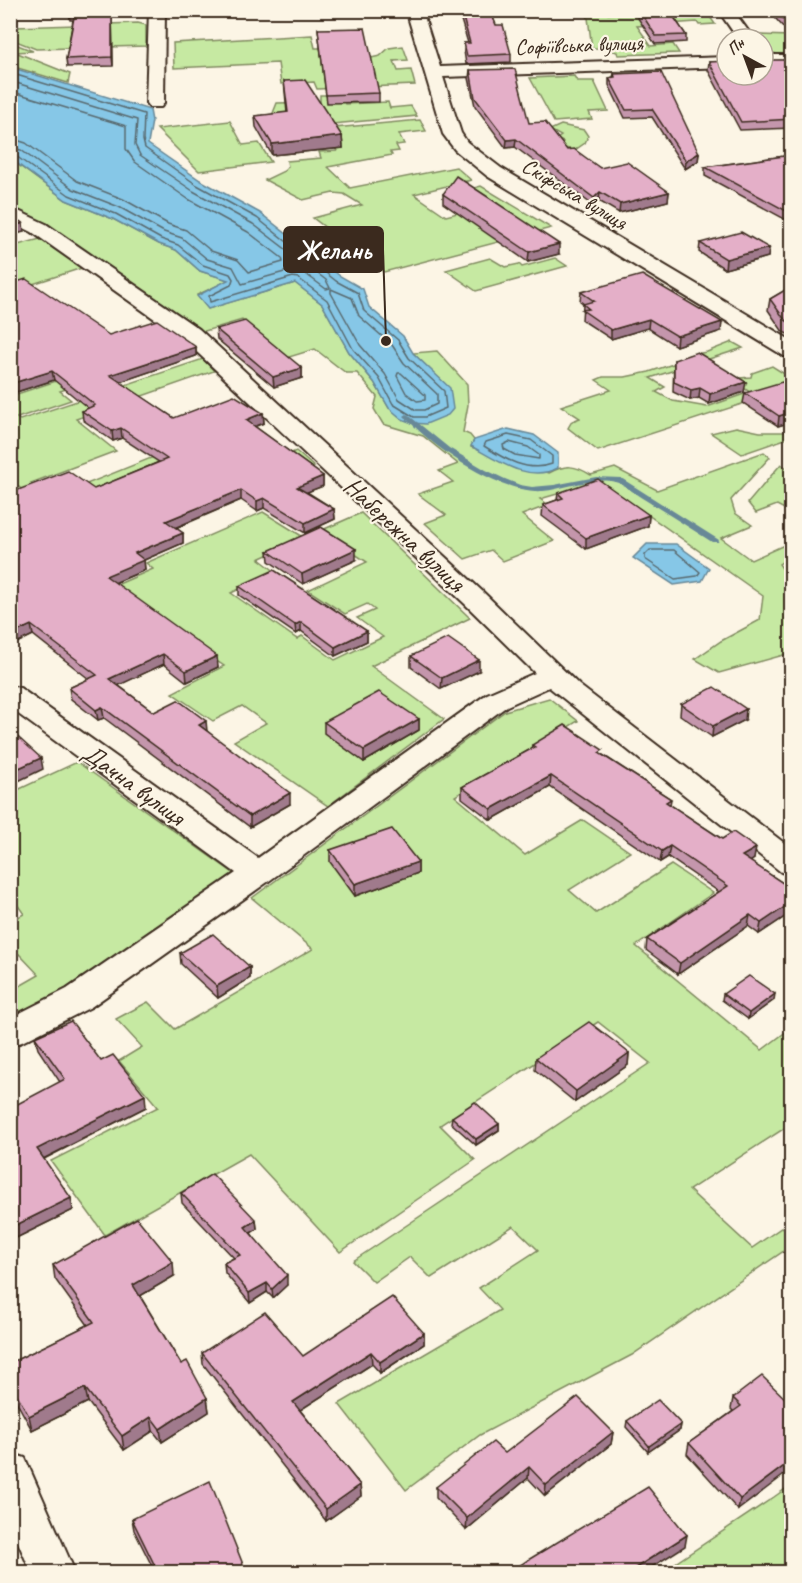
<svg xmlns="http://www.w3.org/2000/svg" width="802" height="1583" viewBox="0 0 802 1583" font-family="Caveat,sans-serif">
  <style>
    .green { fill: #c6e9a2; stroke: #808a60; stroke-width: 1.5 }
    .water { fill: #86c7e7; stroke: #688897; stroke-width: 1.5 }
    .lines { fill: none; stroke-linecap: round; stroke-linejoin: round }
    .shore { stroke: #59696e; stroke-width: 1.5 }
    .stream { fill: #688897; fill-rule: evenodd }
    .minor-casing { stroke: #3b2a1e; stroke-width: 4 }
    .minor { fill: #fcf5e5; fill-rule: evenodd }
    .wall { fill: #c496ac; stroke: #3b2a1e; stroke-width: 1.5 }
    .shaded-wall { fill: #a07a8c; stroke: #3b2a1e; stroke-width: 1.5 }
    .building { fill: #e4afc8; stroke: #3b2a1e; stroke-width: 1.5 }
    .labels { text-anchor: middle; stroke-width: 4.5; stroke-linejoin: round; paint-order: stroke }
    .far-street-label { font-size: 22px; fill: #3b2a1e; stroke: #fcf5e5 }
    .street-label { font-size: 26px; fill: #3b2a1e; stroke: #fcf5e5 }
    .leader { fill: none; stroke: #3b2a1e; stroke-width: 2 }
    .callout-dot { fill: #3b2a1e; stroke: #fcf5e5; stroke-width: 2 }
    .callout { fill: #3b2a1e; stroke: #3b2a1e; stroke-width: 2 }
    .callout-label { font-size: 27px; text-anchor: middle; font-weight: bold; fill: #fff }
  </style>
  <rect width="100%" height="100%" fill="#fcf5e5"/>
  <filter id="ink" filterUnits="userSpaceOnUse"><feTurbulence type="fractalNoise" baseFrequency=".0167" numOctaves="2"/><feDisplacementMap in="SourceGraphic" scale="12" xChannelSelector="R" yChannelSelector="G"/><feConvolveMatrix kernelMatrix="1 2 1 2 8 2 1 2 1" color-interpolation-filters="sRGB"/></filter>
  <g filter="url(#ink)">
    <!-- green -->
    <g class="green">
      <path d="M658 10 706 11 715 24 699 25 697 22 637 26 651 46 673 44 679 53 618 55 617 52 604 48H592L588 18 584 11H606L608 14Z"/>
      <path d="M10 11H16L15 27 138 23 146 25V46L36 49 11 39Z"/>
      <path d="M312 35 315 48H331L371 58 380 56 389 48 403 46 408 60 394 61 398 71 411 70 415 85 317 89 314 82 281 84 278 63 174 68 173 43Z"/>
      <path d="M759 35 791 36V56L772 53Z"/>
      <path d="M10 42 33 51 15 52 70 74 68 83 11 66Z"/>
      <path d="M574 76 577 81H594L608 111 589 112 592 119 554 122 530 78Z"/>
      <path d="M320 95H343L345 104 388 102 390 108 411 106 417 116 332 124 271 118 277 103 320 102Z"/>
      <path d="M420 120 426 131 399 134 404 144 396 145 399 151 390 152 392 155 328 167 350 188 456 167 471 180 414 194 446 216 497 203 474 188 481 186 551 228 384 272 313 218 362 205 344 194 333 193 303 200 265 180 284 171 288 167 287 161 321 158 319 152 337 151 326 134 334 128Z"/>
      <path d="M230 121 243 145 259 143 271 162 199 171 157 129Z"/>
      <path d="M561 125 584 130 588 136 585 143 575 150 559 147 563 142 557 139 561 136 550 130Z"/>
      <path d="M10 159 66 200 113 219 159 244 176 250 200 271 229 280 197 295 208 309 295 283 322 304 349 352 374 382 389 408 449 388 413 353 437 351 467 384 468 405 463 432 470 435 474 440 471 447 549 473C566 464 575 465 591 475L615 468 657 490 764 452 770 457 731 500 735 513 752 525 721 538 751 560 791 542V556L779 564 791 581V653L719 673 695 659 721 641 760 620 763 596 607 486 588 485 540 499 549 505 522 515 554 541 503 561 491 550 465 559 425 523 446 515 418 494 453 482 439 471 458 464 423 436 383 424 374 409 377 397 357 373H346L315 349 286 358 242 320 198 333 11 209Z"/>
      <path d="M40 239 82 268 11 291 10 247Z"/>
      <path d="M490 258 505 267 519 264 522 267 555 258 567 266 476 291 446 270Z"/>
      <path d="M732 342 743 348 650 378 665 387 656 392 673 401 707 407 750 392 734 382 740 378 751 377 752 373 772 366 791 378V388L598 451 568 428 572 421 580 418 561 406 611 390 596 380 603 377H625L649 372 676 363 689 355 707 352Z"/>
      <path d="M203 359 214 371 76 419 116 451 31 483 52 498 188 443 228 479 296 451 314 467 258 491 10 523 45 508 19 487 11 490V396L101 366 121 382 104 388 93 380 60 391 71 400 17 418 20 420Z"/>
      <path d="M736 427 760 432H785L791 437 742 454 711 433Z"/>
      <path d="M781 464 791 471V510L788 511 777 505 756 513 748 503Z"/>
      <path d="M263 512 305 538 259 559 276 572 231 593 297 639 302 636 335 660 383 637 357 618 375 610 367 604 345 614 308 590 367 562 320 531 361 513 470 618 371 666 444 719 328 806 234 741 266 723 242 706 213 721 172 693 224 666 164 626 114 586 153 569 146 563Z"/>
      <path d="M549 698 578 721 455 796 525 855 583 820 630 852 569 890 596 913 671 865 713 893 636 946 762 1050 791 1028V1124L689 1190 752 1248 791 1221V1246L632 1355 480 1435 406 1490 339 1404 500 1310 479 1288 538 1250 513 1226 431 1278 410 1257 374 1282 353 1261 650 1063 598 1022 440 1125 475 1160 340 1252 249 1154 105 1235 51 1161 158 1107 119 1061 142 1047 116 1019 148 1002 175 1029 313 949 252 898 505 711Z"/>
      <path d="M77 762 236 875 59 996 11 1021V991L39 975 19 954 11 958 10 921 24 914 11 896V793Z"/>
      <path d="M791 1485V1572H662L774 1497Z"/>
    </g>
    <!-- water -->
    <g class="water">
      <path d="M10 67 150 110 152 121 148 144 200 180 260 213 340 276 363 289 369 307 403 336 413 353 450 388 453 409 448 415 426 424 412 423 402 419 389 408 374 382 349 352 322 304 295 283 208 309 197 296 228 280 200 271 176 250 159 244 113 219 66 200 11 159Z"/>
      <path d="M508 429 534 435 558 453V468C528 483 498 461 471 446L474 440Z"/>
      <path d="M647 544H676L709 568 702 581 674 585 633 558Z"/>
    </g>
    <g class="lines">
      <!-- shore -->
      <g class="shore">
        <path d="M10 73 144 114 143 140 145 148 197 185 257 218 336 281 358 293 364 311 398 340 409 358 444 391 446 408 425 417H414L393 404 379 378 353 349 327 300 298 278 293 277 210 302 209 296 231 285 233 279 230 274 203 265 178 245 161 239 116 214 69 195 16 156 10 155"/>
        <path d="M10 81 137 120 135 145 140 155 193 191 253 224 326 280 330 288 326 289 303 272 295 269 242 284 233 267 207 259 182 238 164 232 119 207 73 189 21 150 10 148"/>
        <path d="M10 91 126 126V149L135 162 188 199 248 232 282 258 283 262 249 272 238 260 211 251 186 230 168 224 123 199 77 181 26 143 10 138"/>
        <path d="M331 289 352 298 359 316 392 345 404 363 437 394V404L424 410H416L399 399 385 374 360 345 331 293Z"/>
        <path d="M398 373H401L425 395V400L417 401 406 393 397 376Z"/>
        <path d="M508 435 531 440 552 456V464C528 473 504 459 484 446L486 442Z"/>
        <path d="M509 442 528 447 539 455V459L515 455 504 449 503 445Z"/>
        <path d="M650 550H674L700 572 697 576 675 579 645 559V555Z"/>
      </g>
      <!-- stream -->
      <path class="stream" d="M407 414 449 448 486 470 505 479 520 485 532 487 554 485 596 477 621 478 719 540 718 542H712C689 527 666 513 642 498 634 493 624 484 615 482 594 476 564 489 543 491 500 494 433 448 405 417L404 416Z"/>
      <defs>
        <g id="minor">
          <path d="M149 10H165L164 103 161 107H149L146 103Z"/>
          <path d="M406 10H422L440 67 727 57V67L443 77 461 133 467 142 501 168 792 341V357L784 356 487 176 455 150 443 134Z"/>
          <path d="M718 10H733L754 39H738Z"/>
          <rect x="763" y="55" width="29" height="10"/>
          <path d="M10 207 46 224 199 329 482 591 579 685 792 849V875L781 872 549 687 507 706 269 881 91 1007 22 1042 10 1046V1018L67 989 236 873 10 708V686L20 688 258 858 487 694 535 673 464 603 183 339 32 232 10 221Z"/>
          <path d="M10 1453 25 1458 75 1572H31L10 1524Z"/>
        </g>
      </defs>
      <!-- minor casing -->
      <use href="#minor" class="minor-casing"/>
      <!-- minor -->
      <use href="#minor" class="minor"/>
    </g>
    <!-- wall -->
    <g class="wall">
      <path d="M69 10H112L113 66 67 67 66 59 73 20H70Z"/>
      <path d="M458 10H490L496 25 511 54V62L466 64 464 51V43H468Z"/>
      <path d="M610 10H669L686 35V42L655 44 634 12 612 13Z"/>
      <path d="M768 10H792V37Z"/>
      <path d="M318 29 379 93V102L327 103Z"/>
      <path d="M792 60V128L740 130 708 70 709 62Z"/>
      <path d="M470 70 529 123 567 150 600 168 669 192 668 201 619 213 599 201 594 206 515 147 506 148 475 106 469 78Z"/>
      <path d="M614 74 699 153 698 161 685 169 652 117 625 118 609 85V78L613 77Z"/>
      <path d="M284 81 342 136 343 148 272 155 256 127 255 116 287 113Z"/>
      <path d="M792 155V223L705 176V167Z"/>
      <path d="M443 194 559 254 528 262 443 203Z"/>
      <path d="M700 243 769 248 768 257 725 269 699 252Z"/>
      <path d="M792 286V336L783 332 768 310 770 299Z"/>
      <path d="M581 292 721 331 676 346 648 328 611 339 582 320 583 304H584L580 301Z"/>
      <path d="M216 329 302 368V378L274 387 217 339Z"/>
      <path d="M109 335 196 347V356L119 382 174 418 263 413 264 423 254 426 323 476V486L307 492 334 509 335 519 305 533 264 508 257 511 241 500 176 528 183 533V543L144 560 145 570 115 583 218 667 187 682 164 664 118 685 154 712 207 731 290 804 250 827 104 718 98 720 71 699 69 688 89 679 33 635 10 646 94 489 159 462 122 438 113 441 83 420 82 411 88 408 54 380 10 394Z"/>
      <path d="M674 360 744 392 709 404 699 398 690 400 673 392Z"/>
      <path d="M792 386V422L778 426 743 403 745 393Z"/>
      <path d="M558 493 649 515 648 526 586 549 542 516 543 505 557 500Z"/>
      <path d="M268 551 356 560 303 584 269 561Z"/>
      <path d="M239 586 367 631V641L335 656 301 631 296 634 239 595Z"/>
      <path d="M411 656 479 671 441 689 411 667Z"/>
      <path d="M681 704 745 720 712 737 680 715Z"/>
      <path d="M419 719V730L364 762 324 733V722Z"/>
      <path d="M532 745 603 755 671 799 670 805 722 839 754 859 750 862 792 889V912L759 934 748 926 678 974 646 950 647 939 719 892 668 857 660 862 550 787 491 820 462 798V787L531 749Z"/>
      <path d="M792 808V827L785 822 787 811Z"/>
      <path d="M330 850 418 862V873L355 896 330 862Z"/>
      <path d="M180 953 250 967V978L218 998 181 964Z"/>
      <path d="M723 994 774 1000 748 1019 722 1000Z"/>
      <path d="M35 1037 101 1061 146 1107 44 1159 73 1210 10 1241 60 1082 38 1049Z"/>
      <path d="M629 1053 628 1065 575 1102 535 1070 536 1058Z"/>
      <path d="M452 1117 499 1124V1130L476 1145 451 1123Z"/>
      <path d="M181 1193 256 1220 257 1229 251 1233 287 1285 273 1298 267 1292 250 1303 225 1273 224 1263 234 1258 182 1203Z"/>
      <path d="M53 1265 174 1276 140 1296 181 1364 207 1398 209 1412 162 1442 153 1431 124 1450 88 1402 32 1430 10 1390V1363L88 1325 55 1279Z"/>
      <path d="M424 1333V1344L380 1373 372 1364 300 1410 360 1485 361 1496 326 1521 203 1364 202 1353 303 1356Z"/>
      <path d="M733 1398 792 1405 738 1510 687 1454 689 1443 733 1411 731 1409Z"/>
      <path d="M627 1421 681 1424 680 1430 648 1452 626 1427Z"/>
      <path d="M613 1432 611 1444 545 1496 528 1478 466 1530 436 1498V1487L505 1453Z"/>
      <path d="M132 1519 246 1572H155L134 1530Z"/>
    </g>
    <!-- shaded-wall -->
    <g class="shaded-wall">
      <path d="M112 10 113 66 112 57Z"/>
      <path d="M342 136 343 148 272 155V144Z"/>
      <path d="M516 139 515 147 506 148 507 140Z"/>
      <path d="M699 153 698 161 685 169 686 161Z"/>
      <path d="M600 192 599 201 594 206V198Z"/>
      <path d="M669 192 668 201 619 213 620 204Z"/>
      <path d="M23 223 24 232 10 236V227Z"/>
      <path d="M559 244V254L528 262 529 252Z"/>
      <path d="M769 248 768 257 725 269 726 259Z"/>
      <path d="M649 319 648 328 611 339V330Z"/>
      <path d="M722 322 721 331 676 346 677 336Z"/>
      <path d="M196 347V356L111 385 110 375Z"/>
      <path d="M302 368V378L274 387 273 377Z"/>
      <path d="M52 371 54 380 10 394V384Z"/>
      <path d="M746 382 744 392 709 404 710 394Z"/>
      <path d="M700 388 699 398 690 400 691 390Z"/>
      <path d="M792 412V422L778 426 779 416Z"/>
      <path d="M263 413 264 423 246 430V420Z"/>
      <path d="M121 428 122 438 113 441 112 431Z"/>
      <path d="M323 476V486L297 496V487Z"/>
      <path d="M241 490V500L167 531 166 521Z"/>
      <path d="M264 498V508L257 511V501Z"/>
      <path d="M334 509 335 519 305 533V523Z"/>
      <path d="M649 515 648 526 586 549V538Z"/>
      <path d="M183 533V543L144 560 145 570 107 586 106 576 135 553Z"/>
      <path d="M356 549V560L303 584 302 574Z"/>
      <path d="M301 622V631L296 634 295 625Z"/>
      <path d="M31 625 33 635 10 646V635Z"/>
      <path d="M367 631V641L335 656V647Z"/>
      <path d="M163 654 164 664 111 689 109 679Z"/>
      <path d="M217 656 218 667 187 682 186 671Z"/>
      <path d="M479 660V671L441 689 442 678Z"/>
      <path d="M102 707 104 718 98 720 96 710Z"/>
      <path d="M746 709 745 720 712 737 713 726Z"/>
      <path d="M419 719V730L364 762V750Z"/>
      <path d="M206 721 207 731 199 725Z"/>
      <path d="M41 758 43 769 10 785V772Z"/>
      <path d="M551 776 550 787 491 820V809Z"/>
      <path d="M290 793V804L250 827V816Z"/>
      <path d="M670 846 668 857 660 862 662 851Z"/>
      <path d="M756 848 754 859 741 868 742 856Z"/>
      <path d="M418 862V873L355 896V884Z"/>
      <path d="M792 902V912L759 934 761 923Z"/>
      <path d="M750 915 748 926 678 974 680 963Z"/>
      <path d="M250 967V978L218 998 217 986Z"/>
      <path d="M775 994 774 1000 748 1019 749 1013Z"/>
      <path d="M629 1053 628 1065 575 1102 576 1091Z"/>
      <path d="M145 1095 146 1107 39 1161 37 1149Z"/>
      <path d="M499 1124V1130L476 1145V1139Z"/>
      <path d="M71 1198 73 1210 10 1241V1228Z"/>
      <path d="M256 1220 257 1229 246 1236 245 1227Z"/>
      <path d="M173 1262 174 1276 135 1299 133 1285Z"/>
      <path d="M287 1275V1285L273 1298 272 1289Z"/>
      <path d="M267 1283V1292L250 1303 249 1293Z"/>
      <path d="M424 1333V1344L380 1373V1362Z"/>
      <path d="M371 1352 372 1364 294 1414 293 1402Z"/>
      <path d="M85 1388 88 1402 32 1430 29 1416Z"/>
      <path d="M207 1398 209 1412 162 1442 160 1429Z"/>
      <path d="M151 1417 153 1431 124 1450 122 1436Z"/>
      <path d="M681 1424 680 1430 648 1452 649 1446Z"/>
      <path d="M613 1432 611 1444 545 1496 546 1485Z"/>
      <path d="M792 1460V1469L738 1510 740 1499Z"/>
      <path d="M529 1467 528 1478 466 1530 467 1518Z"/>
      <path d="M360 1485 361 1496 326 1521V1509Z"/>
      <path d="M687 1535 685 1546 644 1572H629Z"/>
    </g>
    <!-- building -->
    <g class="building">
      <path d="M69 10H112V57L66 59 75 12H69Z"/>
      <path d="M461 10H490L496 25H503L511 54 467 56 464 43H470Z"/>
      <path d="M639 10H669L686 35 656 36Z"/>
      <path d="M775 10H792V28Z"/>
      <path d="M365 28 379 93 326 95 318 29Z"/>
      <path d="M763 60H792V119L741 122 709 62 727 61V75H763Z"/>
      <path d="M515 69 529 123 545 122 567 150 574 149 600 168 627 162 669 192 620 204 600 192 594 198 516 139 507 140 475 98 470 70Z"/>
      <path d="M661 72 699 153 686 161 652 109 626 110 609 78 615 77 614 74Z"/>
      <path d="M305 80 342 136 272 144 255 116 288 112 284 81Z"/>
      <path d="M792 155V214L705 167Z"/>
      <path d="M456 176 559 244 529 252 443 194Z"/>
      <path d="M10 216 23 223 10 227Z"/>
      <path d="M741 232 769 248 726 259 700 243Z"/>
      <path d="M642 275 722 322 677 336 649 319 611 330 582 310 589 309 583 304 594 301 581 292Z"/>
      <path d="M26 279 109 335 157 320 196 347 110 375 174 418 234 395 263 413 246 420 323 476 297 487 334 509 305 523 264 498 257 501 241 490 166 521 183 533 135 553 144 560 106 576 217 656 186 671 163 654 109 679 154 712 178 700 206 721 199 725 290 793 250 816 102 707 96 710 69 688 97 675 31 625 10 635V493L68 471 94 489 167 459 121 428 112 431 82 411 95 405 52 371 10 384V284Z"/>
      <path d="M792 286V324L785 320 770 299Z"/>
      <path d="M245 321 302 368 273 377 216 329Z"/>
      <path d="M697 352 746 382 710 394 700 388 691 390 674 382V360Z"/>
      <path d="M782 382 790 387 792 386V412L779 416 745 393Z"/>
      <path d="M598 479 649 515 586 538 543 505 563 498 558 493Z"/>
      <path d="M321 527 356 549 302 574 268 551Z"/>
      <path d="M274 570 367 631 335 647 301 622 295 625 239 586Z"/>
      <path d="M448 638 479 660 442 678 411 656Z"/>
      <path d="M714 687 746 709 713 726 681 704Z"/>
      <path d="M379 692 419 719 364 750 324 722Z"/>
      <path d="M565 725 603 750 599 753 671 799 666 802 722 839 733 832 756 848 742 856 792 889V902L761 923 750 915 680 963 647 939 728 886 670 846 662 851 551 776 491 809 462 787 535 747 532 745Z"/>
      <path d="M10 730 41 758 10 772Z"/>
      <path d="M792 808V814L787 811Z"/>
      <path d="M392 829 418 862 355 884 330 850Z"/>
      <path d="M213 934 250 967 217 986 180 953Z"/>
      <path d="M749 976 775 994 749 1013 723 994Z"/>
      <path d="M71 1021 101 1061 113 1055 145 1095 37 1149 71 1198 10 1228V1108L65 1079 35 1037Z"/>
      <path d="M589 1022 629 1053 576 1091 536 1058Z"/>
      <path d="M475 1102 499 1124 476 1139 452 1117Z"/>
      <path d="M212 1174 256 1220 245 1227 287 1275 272 1289 267 1283 249 1293 224 1263 240 1255 181 1193Z"/>
      <path d="M137 1218 173 1262 133 1285 181 1364 187 1361 207 1398 160 1429 151 1417 122 1436 85 1388 29 1416 10 1382V1363L94 1322 53 1265Z"/>
      <path d="M392 1297 424 1333 380 1362 371 1352 293 1402 360 1485 326 1509 202 1353 265 1312 303 1356Z"/>
      <path d="M762 1376 792 1405V1460L740 1499 689 1443 741 1406 733 1398Z"/>
      <path d="M578 1397 613 1432 546 1485 529 1467 467 1518 436 1487 493 1442 505 1453Z"/>
      <path d="M658 1400 681 1424 649 1446 627 1421Z"/>
      <path d="M210 1481 246 1572H158L132 1519Z"/>
      <path d="M648 1487 687 1535 629 1572H510L528 1560Z"/>
    </g>
  </g>
  <g class="labels">
    <!-- far-street labels -->
    <g class="far-street-label">
      <text transform="translate(579 44) rotate(-2)" y="8">Софіївська вулиця</text>
      <text transform="translate(575 193) rotate(31)" y="8">Скіфська вулиця</text>
    </g>
    <!-- street labels -->
    <g class="street-label">
      <text transform="translate(405 534) rotate(43)" y="9">Набережна вулиця</text>
      <text transform="translate(134 784) rotate(36)" y="9">Дачна вулиця</text>
    </g>
  </g>
  <!-- callouts -->
  <path class="leader" d="M386 341L383 249"/>
  <circle class="callout-dot" cx="386" cy="341" r="6"/>
  <rect class="callout" x="284" y="227" width="99" height="45" rx="6"/>
  <g class="callout-label">
    <text x="334" y="259">Желань</text>
  </g>
  <!-- margin -->
  <rect width="802" height="1583" fill="none" stroke="#fcf5e5" stroke-width="36"/>
  <rect x="18" y="18" width="766" height="1547" fill="none" stroke="#3b2a1e" stroke-width="2" filter="url(#ink)"/>
  <!-- north arrow -->
  <g transform="translate(745 57) rotate(319)"><circle r="28" fill="#fcf5e5" stroke="#afa495" stroke-width="1.5"/>
  <path d="M0-4.5L10 22L0 15L-10 22Z" fill="#3b2a1e"/>
  <text y="-9" font-size="16" font-weight="bold" text-anchor="middle" fill="#3b2a1e">Пн</text>
  </g>
</svg>
